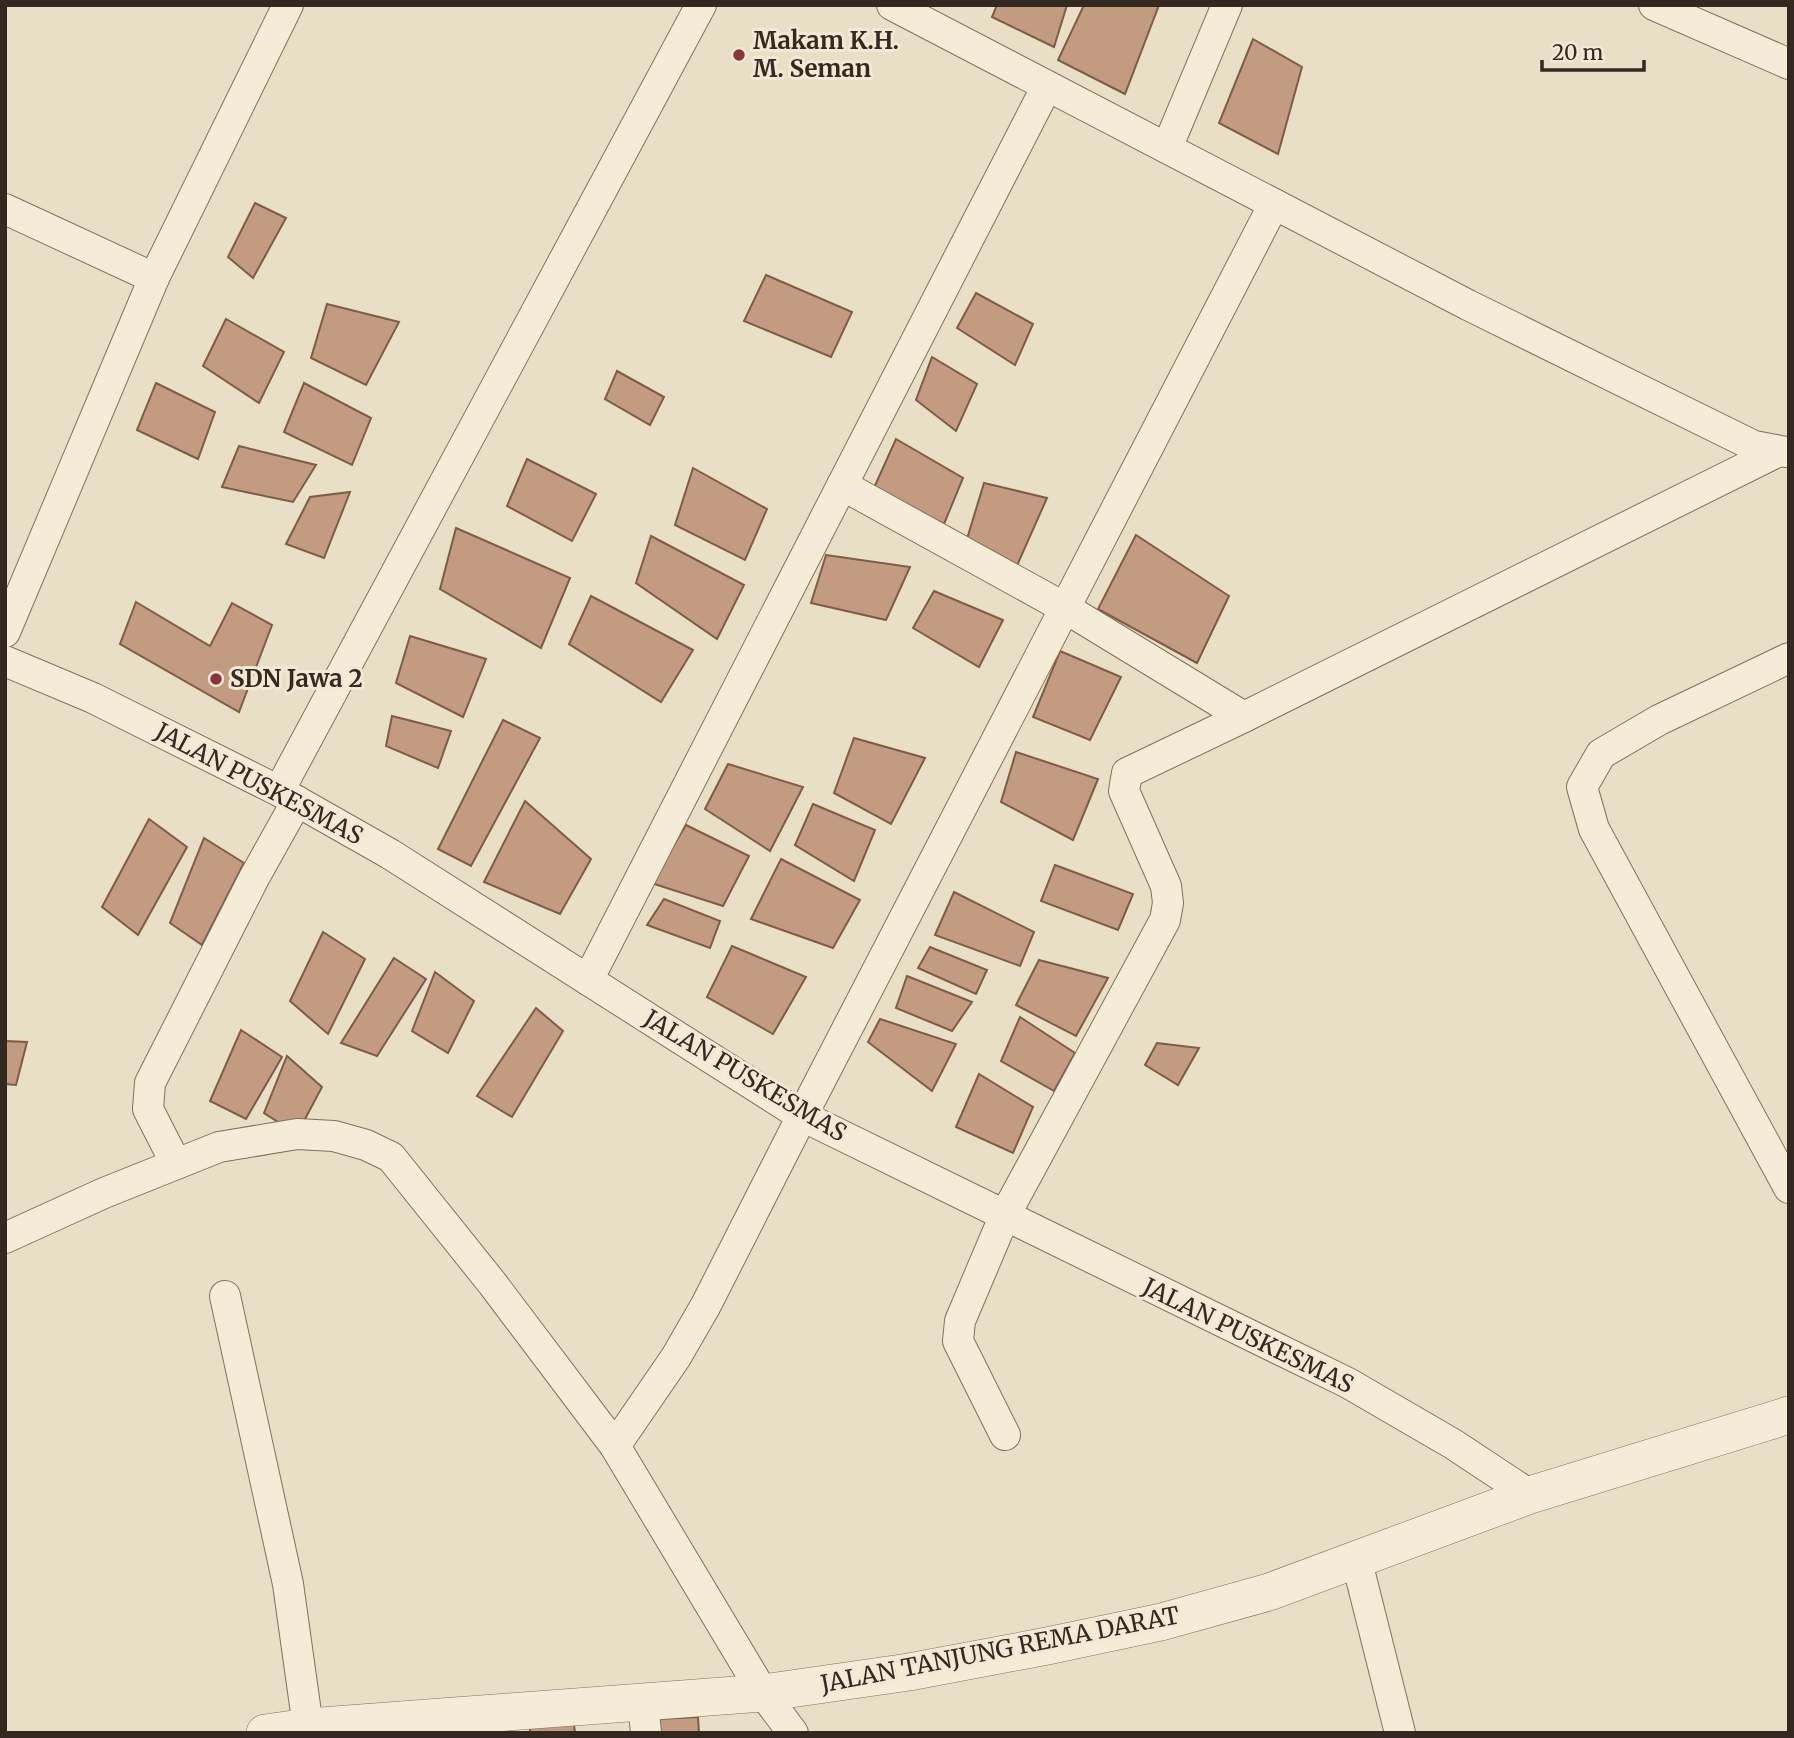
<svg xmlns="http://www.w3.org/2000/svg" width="1794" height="1738" viewBox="0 0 1794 1738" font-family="Merriweather,serif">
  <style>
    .building { fill: #c29b80; stroke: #7e5c47; stroke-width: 2 }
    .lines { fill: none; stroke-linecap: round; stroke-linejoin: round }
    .minor-casing { stroke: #82705e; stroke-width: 32 }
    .tertiary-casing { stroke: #82705e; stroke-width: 38 }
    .minor { stroke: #f5ecd8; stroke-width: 30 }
    .tertiary { stroke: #f5ecd8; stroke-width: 37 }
    .poi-dot { fill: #8a3537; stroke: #f1e8d5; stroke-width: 2.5 }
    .labels { text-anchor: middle; stroke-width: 6; stroke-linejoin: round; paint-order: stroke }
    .poi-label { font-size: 24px; font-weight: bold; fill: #342920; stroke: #f1e8d5; text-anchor: start }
    .street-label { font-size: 24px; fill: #342920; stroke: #f1e8d5 }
  </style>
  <rect width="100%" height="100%" fill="#e9dec6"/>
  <!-- building -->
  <g class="building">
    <path d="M997 5H1067L1054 47 992 17Z"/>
    <path d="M1084 5H1159L1125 94 1058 60Z"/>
    <path d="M1253 39 1302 67 1278 154 1219 123Z"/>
    <path d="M255 203 286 218 253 278 228 257Z"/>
    <path d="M766 275 852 312 831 357 744 321Z"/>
    <path d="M976 293 1033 324 1015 365 957 328Z"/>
    <path d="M327 304 399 322 366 385 311 358Z"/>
    <path d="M226 319 284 352 259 403 203 366Z"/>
    <path d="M932 357 977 384 956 431 916 400Z"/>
    <path d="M617 371 664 397 650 425 605 399Z"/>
    <path d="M156 383 215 412 198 459 137 430Z"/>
    <path d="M304 383 371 418 352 465 284 432Z"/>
    <path d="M896 439 963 478 944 524 873 490Z"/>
    <path d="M239 446 316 465 293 502 222 487Z"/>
    <path d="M527 459 596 494 572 541 507 506Z"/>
    <path d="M693 468 767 509 745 560 675 525Z"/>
    <path d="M984 483 1047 498 1015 570 963 552Z"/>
    <path d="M350 492 324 558 286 544 310 497Z"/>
    <path d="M456 528 570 578 541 648 440 589Z"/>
    <path d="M1136 535 1229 596 1197 663 1098 609Z"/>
    <path d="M651 536 744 585 717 639 636 583Z"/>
    <path d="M826 555 910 567 886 620 811 603Z"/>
    <path d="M934 591 1003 620 979 667 913 628Z"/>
    <path d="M591 596 693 650 661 702 569 644Z"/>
    <path d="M136 602 210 646 232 603 272 625 239 712 120 644Z"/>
    <path d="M410 636 486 659 463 717 396 683Z"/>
    <path d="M1060 651 1121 677 1090 740 1033 717Z"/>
    <path d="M392 716 451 731 438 768 386 746Z"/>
    <path d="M503 720 540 738 471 866 438 849Z"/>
    <path d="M854 738 925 758 891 824 834 793Z"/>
    <path d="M1016 752 1098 779 1073 840 1001 802Z"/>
    <path d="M728 764 803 787 770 851 705 809Z"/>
    <path d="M525 801 591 859 560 914 484 882Z"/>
    <path d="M813 804 875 830 854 881 795 845Z"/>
    <path d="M149 819 187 847 138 935 102 907Z"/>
    <path d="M686 825 749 856 723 906 651 883Z"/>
    <path d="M204 838 244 863 202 945 170 923Z"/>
    <path d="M781 859 860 900 833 948 751 919Z"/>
    <path d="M1055 865 1133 894 1118 930 1041 901Z"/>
    <path d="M954 892 1034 932 1020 966 935 935Z"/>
    <path d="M664 899 720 921 710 948 647 925Z"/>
    <path d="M323 932 365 959 328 1034 290 1001Z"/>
    <path d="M732 946 806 977 773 1034 707 997Z"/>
    <path d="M930 947 987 970 976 994 918 968Z"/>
    <path d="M394 958 426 979 377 1056 341 1043Z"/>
    <path d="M1039 960 1108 978 1076 1036 1016 1005Z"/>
    <path d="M435 972 474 1001 448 1053 412 1031Z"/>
    <path d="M907 976 972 1002 952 1031 896 1008Z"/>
    <path d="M536 1008 563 1031 512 1117 477 1096Z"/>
    <path d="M1020 1017 1075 1053 1054 1091 1001 1061Z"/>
    <path d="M880 1019 956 1044 932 1091 868 1042Z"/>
    <path d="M241 1030 282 1057 246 1119 210 1101Z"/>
    <path d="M5 1041 27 1042 16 1085 5 1084Z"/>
    <path d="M1157 1043 1199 1048 1178 1085 1145 1065Z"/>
    <path d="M287 1056 322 1087 297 1134 264 1113Z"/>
    <path d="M979 1074 1033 1107 1013 1153 956 1127Z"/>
    <path d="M698 1717 699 1733H658L657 1719Z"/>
    <path d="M574 1724 575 1733H530V1727Z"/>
  </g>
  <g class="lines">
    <defs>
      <g id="minor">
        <path d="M892 5 1468 305 1754 446 1786 452"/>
        <path d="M1654 5 1789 64"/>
        <path d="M1167 148 1227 5"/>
        <path d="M5 209 154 278"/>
        <path d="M842 485 1065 608 1244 717"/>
        <path d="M5 632 154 278 288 5"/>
        <path d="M1789 658 1659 720 1601 754 1582 787 1594 829 1789 1188"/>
        <path d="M5 661 93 698 279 791 390 854 802 1116 1348 1383 1453 1444 1530 1495"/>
        <path d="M279 791 701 5"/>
        <path d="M588 980 1047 86"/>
        <path d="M176 1164 148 1109 150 1083 254 878 297 801"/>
        <path d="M5 1238 104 1193 219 1147 297 1134 334 1136 366 1145 391 1157 492 1283 615 1446 763 1693 793 1733"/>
        <path d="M225 1296 288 1584 308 1727"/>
        <path d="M1005 1435 958 1341 960 1321 1004 1217 1165 920 1168 903 1166 886 1124 791 1127 773 1244 717 1777 452"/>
        <path d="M615 1446 676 1357 706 1305 802 1116 1274 204"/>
        <path d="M1357 1562 1400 1733"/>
        <path d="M643 1702 646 1733"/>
      </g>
      <path id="tertiary" d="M265 1733 308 1727 763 1693 909 1672 1047 1646 1161 1622 1269 1592 1530 1495 1789 1415"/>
    </defs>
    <!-- minor casing -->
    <use href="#minor" class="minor-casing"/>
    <!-- tertiary casing -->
    <use href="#tertiary" class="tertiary-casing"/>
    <!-- minor -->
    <use href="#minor" class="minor"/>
    <!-- tertiary -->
    <use href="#tertiary" class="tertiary"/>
  </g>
  <!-- markers -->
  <g class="poi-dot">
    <circle cx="739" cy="55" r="7"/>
    <circle cx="216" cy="679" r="7"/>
  </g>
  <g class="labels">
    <!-- poi labels -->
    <g class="poi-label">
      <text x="753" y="49">Makam K.H.<tspan x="753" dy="28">M. Seman</tspan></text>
      <text x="230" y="687">SDN Jawa 2</text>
    </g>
    <!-- street labels -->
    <g class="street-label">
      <text transform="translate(259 784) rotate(28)" y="8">JALAN PUSKESMAS</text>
      <text transform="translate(745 1076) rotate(31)" y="8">JALAN PUSKESMAS</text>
      <text transform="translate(1248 1336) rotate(26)" y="8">JALAN PUSKESMAS</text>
      <text transform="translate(1000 1650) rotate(-11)" y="8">JALAN TANJUNG REMA DARAT</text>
    </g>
  </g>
  <!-- border -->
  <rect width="1794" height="1738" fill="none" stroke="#342920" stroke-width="14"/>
  <!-- scale -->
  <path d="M1542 60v10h102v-10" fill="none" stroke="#342920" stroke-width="3.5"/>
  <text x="1552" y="60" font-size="21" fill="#342920" stroke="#f1e8d5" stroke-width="5" paint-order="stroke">20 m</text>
</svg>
